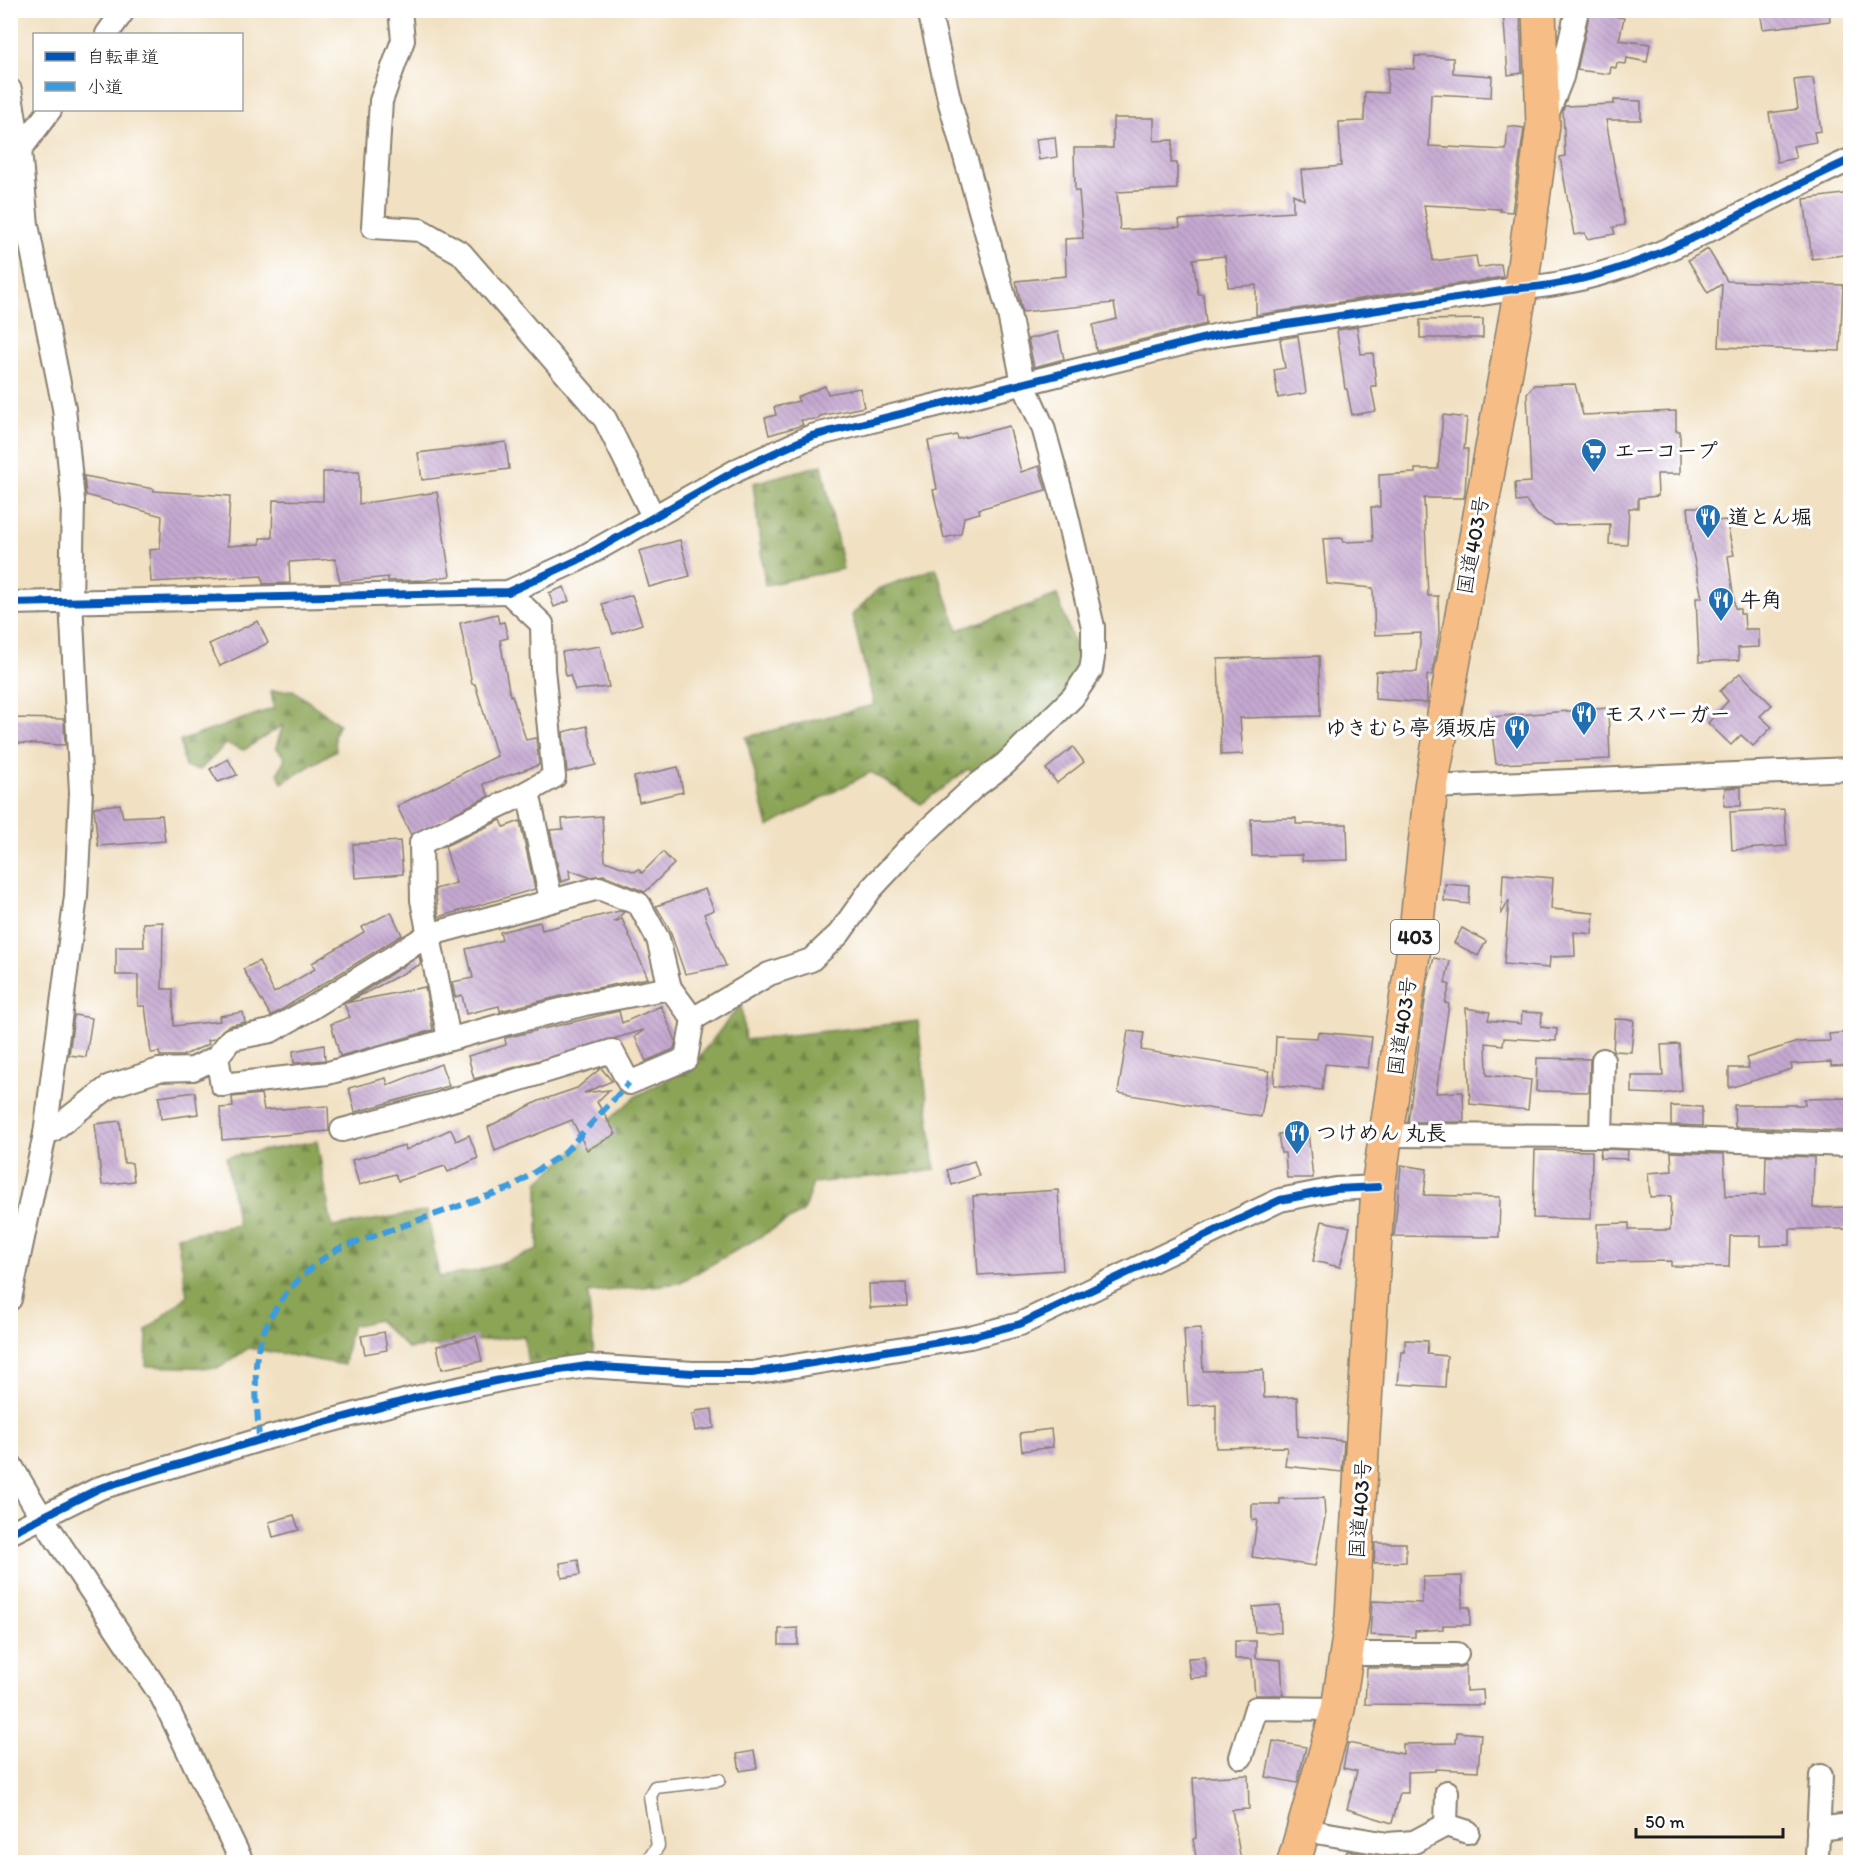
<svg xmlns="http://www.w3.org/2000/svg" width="1861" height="1873" viewBox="0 0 1861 1873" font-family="Itim,'Klee One',sans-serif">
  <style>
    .forest { fill: url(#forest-firs); stroke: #546039; stroke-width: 1.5 }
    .building { fill: url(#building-back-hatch) }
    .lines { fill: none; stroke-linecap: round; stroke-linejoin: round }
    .service-casing { stroke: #867e6e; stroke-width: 15 }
    .minor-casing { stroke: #867e6e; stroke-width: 26 }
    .trunk-casing { stroke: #867e6e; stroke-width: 36 }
    .service { stroke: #fff; stroke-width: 12 }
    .minor { stroke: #fff; stroke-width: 22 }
    .trunk { stroke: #f6be86; stroke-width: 33 }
    .quiet { stroke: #3c9bdf; stroke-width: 6; stroke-dasharray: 12 6; stroke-linecap: butt }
    .cycleway-casing { stroke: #fff; stroke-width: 11 }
    .cycleway { stroke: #0057b8; stroke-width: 8 }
    .labels { text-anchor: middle; stroke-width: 6; stroke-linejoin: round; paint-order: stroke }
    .shield { fill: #fff; stroke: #606060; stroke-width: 1.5 }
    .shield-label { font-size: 20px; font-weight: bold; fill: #1c1c1c }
    .poi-label { font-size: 21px; font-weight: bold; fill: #1c1c1c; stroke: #fff; text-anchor: start }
    .street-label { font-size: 21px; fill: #1c1c1c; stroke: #fff }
  </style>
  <defs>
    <pattern id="forest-firs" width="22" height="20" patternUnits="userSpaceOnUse" patternTransform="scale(1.5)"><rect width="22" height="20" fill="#8ba456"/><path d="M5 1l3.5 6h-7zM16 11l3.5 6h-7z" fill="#718546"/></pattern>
    <pattern id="building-back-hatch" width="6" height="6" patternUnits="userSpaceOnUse" patternTransform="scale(1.5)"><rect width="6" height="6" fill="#c5a8d0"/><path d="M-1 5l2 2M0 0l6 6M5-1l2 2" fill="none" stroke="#a990b2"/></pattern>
  </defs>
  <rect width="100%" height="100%" fill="#fff"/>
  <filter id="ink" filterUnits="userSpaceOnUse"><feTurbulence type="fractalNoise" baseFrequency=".0167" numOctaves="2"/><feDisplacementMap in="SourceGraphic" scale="12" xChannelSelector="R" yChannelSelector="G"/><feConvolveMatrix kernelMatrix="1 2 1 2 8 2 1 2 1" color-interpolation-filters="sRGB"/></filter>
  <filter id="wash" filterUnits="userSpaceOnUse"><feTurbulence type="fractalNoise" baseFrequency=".008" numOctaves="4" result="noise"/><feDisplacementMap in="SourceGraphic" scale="24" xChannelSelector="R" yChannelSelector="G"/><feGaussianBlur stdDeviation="1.35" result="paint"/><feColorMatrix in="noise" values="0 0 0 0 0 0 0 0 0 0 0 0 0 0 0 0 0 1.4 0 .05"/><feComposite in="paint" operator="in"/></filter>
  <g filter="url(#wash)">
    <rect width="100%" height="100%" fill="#f1e0c1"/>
    <!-- forest -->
    <g class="forest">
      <path d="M822 465 843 569 765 585 753 483Z"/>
      <path d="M936 568 958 630 1057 595 1089 687 979 776 968 769 921 804 871 772 768 827 746 737 874 705 852 615 878 589Z"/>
      <path d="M293 690 339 724 334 735 336 750 282 783 278 773 285 758 276 747 283 725 244 750 226 744 200 770 185 767 180 741 274 708 271 691Z"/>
      <path d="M741 1004 745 1040 918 1021 935 1170 813 1183 803 1212 679 1283 588 1293 595 1364 529 1372 524 1336 408 1349 378 1320 351 1326 344 1365 249 1348 219 1368 146 1366 147 1330 187 1296 177 1236 238 1225 226 1157 317 1141 332 1227 427 1211 439 1277 477 1271 538 1250V1182L636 1096 691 1067Z"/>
    </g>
    <g id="blocks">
      <!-- building -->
      <g class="building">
        <path d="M1503 10H1520L1522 73 1508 75Z"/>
        <path d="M1760 10H1829L1830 21 1763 29Z"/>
        <path d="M1590 11 1624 18 1619 40 1650 44 1647 62 1627 58 1626 64 1617 63 1616 68 1611 67 1610 74 1577 70Z"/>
        <path d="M1415 56 1453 58V73L1492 76 1491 97 1431 94 1429 146 1506 150 1508 126 1524 128 1512 212 1500 211V209L1424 205 1433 261 1476 256 1478 268 1501 264 1503 277 1256 315V285L1228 287 1225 256 1193 259 1198 294H1203L1206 324 1096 351 1093 325 1117 319 1114 303 1022 312 1016 281 1066 276 1065 239 1083 238 1079 191H1075L1074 148H1113V118H1154V141L1173 140 1171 163H1177V189L1117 192 1120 230 1180 227 1179 220 1293 212V194L1304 200 1301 170 1341 166 1339 122 1364 121 1365 92 1387 93 1388 68 1414 69Z"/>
        <path d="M1813 78 1821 131 1814 132 1816 142 1793 146 1796 158 1777 162 1769 113 1798 109 1794 80Z"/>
        <path d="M1614 100 1641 101V120H1606L1625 225 1613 227 1615 234 1587 239 1585 233 1574 235 1560 157 1565 156 1563 110 1565 106 1614 104Z"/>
        <path d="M1055 137 1057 157 1039 160 1036 139Z"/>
        <path d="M1851 193V254L1812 259 1804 199Z"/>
        <path d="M1708 249 1727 281 1843 285 1840 351 1719 347 1722 284 1708 293 1688 260Z"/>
        <path d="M1483 319V338H1420V320Z"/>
        <path d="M1357 327 1361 354 1373 353 1376 386H1371L1376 411 1352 415 1347 389H1345L1337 330Z"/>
        <path d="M1058 332 1064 359 1034 367 1028 339Z"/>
        <path d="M1298 336 1306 393 1278 398 1274 370 1285 368 1280 339Z"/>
        <path d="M1575 384 1583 415 1676 411V431H1680V474H1657L1658 496 1638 498V508H1629L1627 545 1609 544 1610 524 1555 525 1538 516 1526 501 1516 502 1515 483 1531 482 1527 393 1534 385Z"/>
        <path d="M825 386 828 394 860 388 864 407 820 416 818 419 801 420 803 425 769 435 765 418 776 415 774 407 799 401 797 397Z"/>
        <path d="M1443 415 1467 418 1464 449H1468L1465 491 1464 498H1424L1428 596H1438L1439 633 1432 675H1427V703L1375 699 1376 671 1417 672 1421 633 1375 635 1373 588 1327 584 1323 539 1343 538V542L1373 541 1371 507H1380L1379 475 1415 473V469H1438Z"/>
        <path d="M1009 426 1021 472 1039 466 1046 490 979 509 980 513 964 517 961 534 944 538 933 490 937 489 928 441 957 435 958 439Z"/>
        <path d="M506 442 509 469 422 480 418 453Z"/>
        <path d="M323 472H359V504L437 492 450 576 426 580 388 581V577L340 582 335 559 289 562 290 583 263 584 262 576 151 582 149 550 160 549 162 516 86 495 84 476 154 489V491L230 496 227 546 260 544V538H272L273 500 323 501Z"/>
        <path d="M1688 507H1711L1715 521 1726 520 1734 555 1728 556 1735 608 1740 609V614H1744L1745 629H1759V647L1738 648 1739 660 1699 662 1696 598H1702L1692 549Z"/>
        <path d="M680 540 690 576 649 587 639 551Z"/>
        <path d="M564 587 569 601 554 607 549 593Z"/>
        <path d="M632 595 642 624 613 634 602 604Z"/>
        <path d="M497 614 499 623 504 622 508 638 500 640 510 696 512 695 526 740 536 738 539 765 483 784 489 796 411 835 397 806 497 756 475 684H472L460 623Z"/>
        <path d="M258 621 268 643 220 666 209 644Z"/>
        <path d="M600 646 609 687 575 690 570 675 566 676 562 652Z"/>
        <path d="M1319 656 1320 716 1240 718 1243 754 1221 755 1218 659Z"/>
        <path d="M1740 673 1772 705 1760 716 1772 727 1753 746 1741 735 1731 745 1708 723 1728 701 1720 691Z"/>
        <path d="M1608 708 1610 759 1496 764 1490 717Z"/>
        <path d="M10 718 64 719 65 745 10 743Z"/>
        <path d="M587 726 596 765 567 772 563 732Z"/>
        <path d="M1073 747 1084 762 1057 783 1046 769Z"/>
        <path d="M228 759 237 775 218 782 210 769Z"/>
        <path d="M678 767 683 792 639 802 634 777Z"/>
        <path d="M1741 787V806H1724L1725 788Z"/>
        <path d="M120 804 123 817 162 815 165 841 98 846 94 807Z"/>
        <path d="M1784 809 1787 846 1732 850 1730 812Z"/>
        <path d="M602 816 605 861 635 872 638 869 642 873 663 852 674 864 645 892 604 875 589 877 569 870 570 879 561 882 550 830 563 829 562 819Z"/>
        <path d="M1296 818V824H1347L1348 860 1302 861V855L1252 856 1251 819Z"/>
        <path d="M501 820 504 827 520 821 535 889 439 917 435 889 456 883 445 846Z"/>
        <path d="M400 841 403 874 355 878 353 844Z"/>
        <path d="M1503 874 1553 878 1551 909 1594 913 1592 934 1574 932 1575 956 1550 957 1549 968 1504 964 1509 900 1501 915Z"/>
        <path d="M1445 884 1470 886 1469 904 1444 901Z"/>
        <path d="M705 889 714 910 704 914 726 966 685 974 669 928 656 906Z"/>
        <path d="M619 911 624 912 614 922 622 919 648 978 582 991 500 1011 499 1006 466 1014 462 995 455 997 452 982 473 978 466 949 502 940 500 932 540 922 542 930Z"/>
        <path d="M391 912 402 935 271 1016 243 969 259 961 274 993 315 969 312 963 364 932 362 927Z"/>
        <path d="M163 922 162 989H173L174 1026 220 1021 219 1016 243 1012 245 1022 228 1026 214 1039 208 1040 209 1044 182 1056H160L159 1052 151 1053 145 1006H138V975H116V947H144L143 923Z"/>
        <path d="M1462 928 1486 941 1478 956 1454 943Z"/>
        <path d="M419 956 421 964 346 1003 425 987 433 1030 340 1056 331 1024 350 1017 344 1004Z"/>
        <path d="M1434 958 1450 961 1445 983 1450 985 1445 1003 1449 1004 1436 1093 1463 1092 1464 1122H1408L1428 980Z"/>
        <path d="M661 1006 676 1041 674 1049 646 1061 635 1037 644 1030 474 1079 468 1056 506 1045 505 1038 619 1011 622 1023Z"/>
        <path d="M1466 1008 1490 1012 1488 1020 1521 1024 1522 1012 1542 1013 1541 1027 1557 1029 1556 1041 1504 1038 1503 1045 1486 1043 1487 1075 1531 1080 1528 1110 1470 1104Z"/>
        <path d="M74 1015 92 1018 86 1057 69 1055Z"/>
        <path d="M1615 1019 1634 1020 1631 1052 1613 1051Z"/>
        <path d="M1128 1031 1144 1033 1141 1050 1269 1071 1261 1117 1118 1093Z"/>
        <path d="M1318 1032 1372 1037 1368 1068 1325 1064 1322 1090 1274 1085 1276 1036 1317 1038Z"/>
        <path d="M1851 1032V1065L1831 1066V1062L1791 1064 1792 1069 1729 1088V1068H1749L1746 1058 1798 1042 1830 1041 1829 1034Z"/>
        <path d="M1679 1044 1682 1091 1661 1094 1632 1093V1076H1663L1661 1045Z"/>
        <path d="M324 1045 325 1060 294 1063 293 1051Z"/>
        <path d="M1537 1058 1590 1059 1589 1092 1536 1091Z"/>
        <path d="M441 1064 449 1086 355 1112 349 1088 386 1078 388 1085Z"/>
        <path d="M601 1068 612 1081 584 1093 609 1090 597 1102 616 1134 587 1150 572 1120 495 1151 488 1127 539 1101 577 1088Z"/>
        <path d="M195 1092 198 1114 161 1119 159 1097Z"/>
        <path d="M261 1094 264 1110 328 1106 329 1131 222 1140 220 1108 233 1107 232 1097Z"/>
        <path d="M1851 1098V1131L1735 1127 1734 1105H1805L1804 1099Z"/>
        <path d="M1671 1106 1702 1107V1126L1671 1125Z"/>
        <path d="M120 1121 124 1163H132L134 1181 102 1185 95 1124Z"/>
        <path d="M451 1129 456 1141 469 1135 478 1158 448 1172 445 1166 398 1181 395 1174 359 1185 352 1160 405 1145 406 1150Z"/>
        <path d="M1308 1132 1313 1178H1287L1285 1153H1281L1278 1134Z"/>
        <path d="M1601 1149 1628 1150 1627 1159 1600 1158Z"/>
        <path d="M1535 1150 1592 1151 1591 1219 1533 1218Z"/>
        <path d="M1671 1152 1724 1154 1726 1196 1765 1195 1766 1155 1814 1157 1813 1208 1851 1207V1229H1790V1245L1761 1246V1236H1730L1729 1267 1671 1266V1261L1597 1262V1224L1629 1223V1230H1670L1671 1196 1650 1197 1648 1173 1672 1171Z"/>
        <path d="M974 1161 979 1176 952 1185 947 1170Z"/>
        <path d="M1401 1165 1427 1169 1424 1195 1500 1197 1499 1237 1394 1236Z"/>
        <path d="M1058 1190 1063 1270 978 1275 973 1196Z"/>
        <path d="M1322 1221 1350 1227 1340 1267 1313 1261Z"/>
        <path d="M906 1283 907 1306 870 1308 869 1284Z"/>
        <path d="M1201 1328 1203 1371 1263 1370 1264 1398 1297 1397 1298 1436 1344 1441 1342 1472 1285 1466 1287 1447 1216 1448V1404L1188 1406 1184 1329Z"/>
        <path d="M384 1332 387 1350 365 1354 361 1336Z"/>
        <path d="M476 1336 482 1361 442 1369 437 1346Z"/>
        <path d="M1405 1340 1428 1341 1427 1354 1447 1356 1445 1387 1398 1384 1401 1352H1405Z"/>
        <path d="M712 1409 714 1428 695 1431 692 1414H696V1411Z"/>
        <path d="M1051 1429 1053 1447 1022 1451 1020 1433Z"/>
        <path d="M1324 1498 1325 1518 1315 1566 1252 1557 1257 1520H1252V1504H1280V1499Z"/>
        <path d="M294 1515 299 1530 273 1537 269 1522Z"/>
        <path d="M1375 1543H1406V1562L1374 1563Z"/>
        <path d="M578 1560 580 1575 562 1578 560 1563Z"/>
        <path d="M1462 1576V1607H1470V1625H1443V1629L1415 1631V1637L1370 1635 1372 1601 1422 1603 1423 1577Z"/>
        <path d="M1280 1605 1281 1633 1255 1632 1253 1607Z"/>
        <path d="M798 1628V1645H779V1629Z"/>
        <path d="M1235 1641H1256V1658L1281 1660 1283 1695H1255L1252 1659H1235Z"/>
        <path d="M1205 1657 1207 1677 1190 1678 1188 1658Z"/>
        <path d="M1466 1665V1691L1483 1690 1484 1705 1365 1704 1367 1668H1457Z"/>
        <path d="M1457 1732 1481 1734 1478 1771 1435 1769V1771L1408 1772V1793H1400L1392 1823 1347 1809 1357 1771 1343 1768 1348 1743 1403 1754V1744L1456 1743Z"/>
        <path d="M1273 1741 1306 1747 1297 1783 1266 1777Z"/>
        <path d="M754 1751 757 1768 740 1771 737 1754Z"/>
        <path d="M1248 1775 1249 1809 1232 1810 1241 1860 1197 1863 1193 1839 1196 1838 1193 1778Z"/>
        <path d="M1347 1851 1364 1854 1361 1863H1343Z"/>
      </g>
    </g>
  </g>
  <g filter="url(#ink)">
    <use href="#blocks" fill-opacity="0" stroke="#867e6e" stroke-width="1.5"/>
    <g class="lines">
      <defs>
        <path id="service" d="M647 1862 658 1846 650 1796 655 1787 719 1780"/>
        <g id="minor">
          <path d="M400 10 403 40 381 101 373 227 420 230 461 253 605 419 653 516"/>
          <path d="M107 34 124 10"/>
          <path d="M10 90 20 150 27 225 64 408 73 501 71 601 81 792 76 896 45 1134 10 1299"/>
          <path d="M1547 115 1562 77 1577 10"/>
          <path d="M20 150 50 110"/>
          <path d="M10 603 508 592 578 560 739 469 812 436 1222 334 1521 288C1641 281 1744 207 1850 160"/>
          <path d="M1431 787 1850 769"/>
          <path d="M528 792 551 900"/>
          <path d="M693 1019 769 974 811 960 839 934 871 889 915 842 973 788 1005 764 1073 697 1091 670 1093 658V627L1063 499 1043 427 1023 383 1009 314 950 103 929 10"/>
          <path d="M449 1039 422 900 421 843 520 796 554 777 543 669 542 624 508 592"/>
          <path d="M217 1057 231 1039 271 1031 310 1009 428 935 599 888 639 904 658 939 670 988"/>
          <path d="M45 1134 53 1130 110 1086 159 1070 193 1069 217 1057 222 1085 328 1073 509 1023 585 1004 670 988 693 1019 686 1059 629 1083 612 1051 439 1104 342 1130"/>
          <path d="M1386 1135 1601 1136 1850 1145"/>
          <path d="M1601 1136 1603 1060"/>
          <path d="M10 1464 41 1516 162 1697 242 1862"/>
          <path d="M10 1533 100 1488 259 1440 415 1398 519 1376 587 1366 693 1373H752L970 1337 1020 1324 1280 1200 1336 1189 1378 1187"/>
          <path d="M1346 1654H1457"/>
          <path d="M1241 1757 1256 1708 1338 1709"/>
          <path d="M1446 1825 1447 1792"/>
          <path d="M1818 1829 1850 1825"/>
          <path d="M1304 1830 1388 1844 1414 1842 1446 1825 1468 1832"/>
          <path d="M1817 1855 1821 1776"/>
        </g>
        <path id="trunk" d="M1294 1862 1338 1709 1352 1617 1378 1187 1415 941 1431 787 1521 288 1543 125 1539 10"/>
      </defs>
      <!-- service casing -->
      <use href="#service" class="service-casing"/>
      <!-- minor casing -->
      <use href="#minor" class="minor-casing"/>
      <!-- trunk casing -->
      <use href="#trunk" class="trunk-casing"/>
      <!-- service -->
      <use href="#service" class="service"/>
      <!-- minor -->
      <use href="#minor" class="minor"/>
      <!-- trunk -->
      <use href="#trunk" class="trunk"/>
      <!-- quiet -->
      <path class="quiet" d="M259 1440C258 1416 255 1390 256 1366 258 1317 300 1270 340 1248L510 1188 564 1153 629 1083"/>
      <defs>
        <g id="cycleway">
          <path d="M10 603 508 592 578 560 739 469 812 436 1222 334 1521 288C1641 281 1744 207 1850 160"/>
          <path d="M10 1533 100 1488 259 1440 415 1398 519 1376 587 1366 693 1373H752L970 1337 1020 1324 1280 1200 1336 1189 1378 1187"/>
        </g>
      </defs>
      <!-- cycleway casing -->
      <use href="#cycleway" class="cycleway-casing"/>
      <!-- cycleway -->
      <use href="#cycleway" class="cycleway"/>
    </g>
  </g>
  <!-- icons -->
  <defs>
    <symbol id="supermarket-pin" viewBox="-11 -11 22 30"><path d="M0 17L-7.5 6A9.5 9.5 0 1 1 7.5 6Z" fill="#1f6fb2" stroke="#fff"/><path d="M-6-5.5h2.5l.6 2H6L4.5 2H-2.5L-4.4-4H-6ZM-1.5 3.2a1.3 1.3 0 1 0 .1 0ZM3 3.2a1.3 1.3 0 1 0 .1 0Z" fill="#fff"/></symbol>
    <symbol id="restaurant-pin" viewBox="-11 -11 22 30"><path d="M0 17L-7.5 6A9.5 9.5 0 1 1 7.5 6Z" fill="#1f6fb2" stroke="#fff"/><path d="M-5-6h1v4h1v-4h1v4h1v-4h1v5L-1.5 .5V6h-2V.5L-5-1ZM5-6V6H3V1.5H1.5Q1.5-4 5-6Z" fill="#fff"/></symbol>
  </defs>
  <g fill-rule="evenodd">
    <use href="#supermarket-pin" x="1579" y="436" width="30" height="40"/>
    <use href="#restaurant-pin" x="1693" y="502" width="30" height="40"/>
    <use href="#restaurant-pin" x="1706" y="585" width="30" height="40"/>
    <use href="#restaurant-pin" x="1569" y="699" width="30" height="40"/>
    <use href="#restaurant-pin" x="1502" y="713" width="30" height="40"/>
    <use href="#restaurant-pin" x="1282" y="1118" width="30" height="40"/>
  </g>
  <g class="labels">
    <!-- shield labels -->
    <rect class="shield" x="1391" y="920" width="48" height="34" rx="4.5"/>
    <g class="shield-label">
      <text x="1415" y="944">403</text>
    </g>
    <!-- poi labels -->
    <g class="poi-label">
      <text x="1614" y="458">エーコープ</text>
      <text x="1728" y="524">道とん堀</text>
      <text x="1740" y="607">牛角</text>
      <text x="1604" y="721">モスバーガー</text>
      <text x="1498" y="735" text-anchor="end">ゆきむら亭 須坂店</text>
      <text x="1316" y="1140">つけめん 丸長</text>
    </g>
    <!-- street labels -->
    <g class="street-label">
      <text transform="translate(1473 545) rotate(-80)" y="7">国道403号</text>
      <text transform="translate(1402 1026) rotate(-82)" y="7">国道403号</text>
      <text transform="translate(1360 1509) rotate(-86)" y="7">国道403号</text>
    </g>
  </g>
  <!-- margin -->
  <rect width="1861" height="1873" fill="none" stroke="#fff" stroke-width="36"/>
  <!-- legend -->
  <rect x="33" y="33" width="210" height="78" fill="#ffffff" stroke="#a4a4a4" stroke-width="1.5"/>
  <rect x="45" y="52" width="30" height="9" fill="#0057b8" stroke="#a4a4a4" stroke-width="1.5"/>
  <text x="87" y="63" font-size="18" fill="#1c1c1c">自転車道</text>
  <rect x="45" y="82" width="30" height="9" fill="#3c9bdf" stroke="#a4a4a4" stroke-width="1.5"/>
  <text x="87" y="93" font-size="18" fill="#1c1c1c">小道</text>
  <!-- scale -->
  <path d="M1636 1828v9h147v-9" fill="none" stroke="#1c1c1c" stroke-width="3"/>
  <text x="1645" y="1828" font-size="18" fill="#1c1c1c" stroke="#ffffff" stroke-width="4.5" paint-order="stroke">50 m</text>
</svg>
